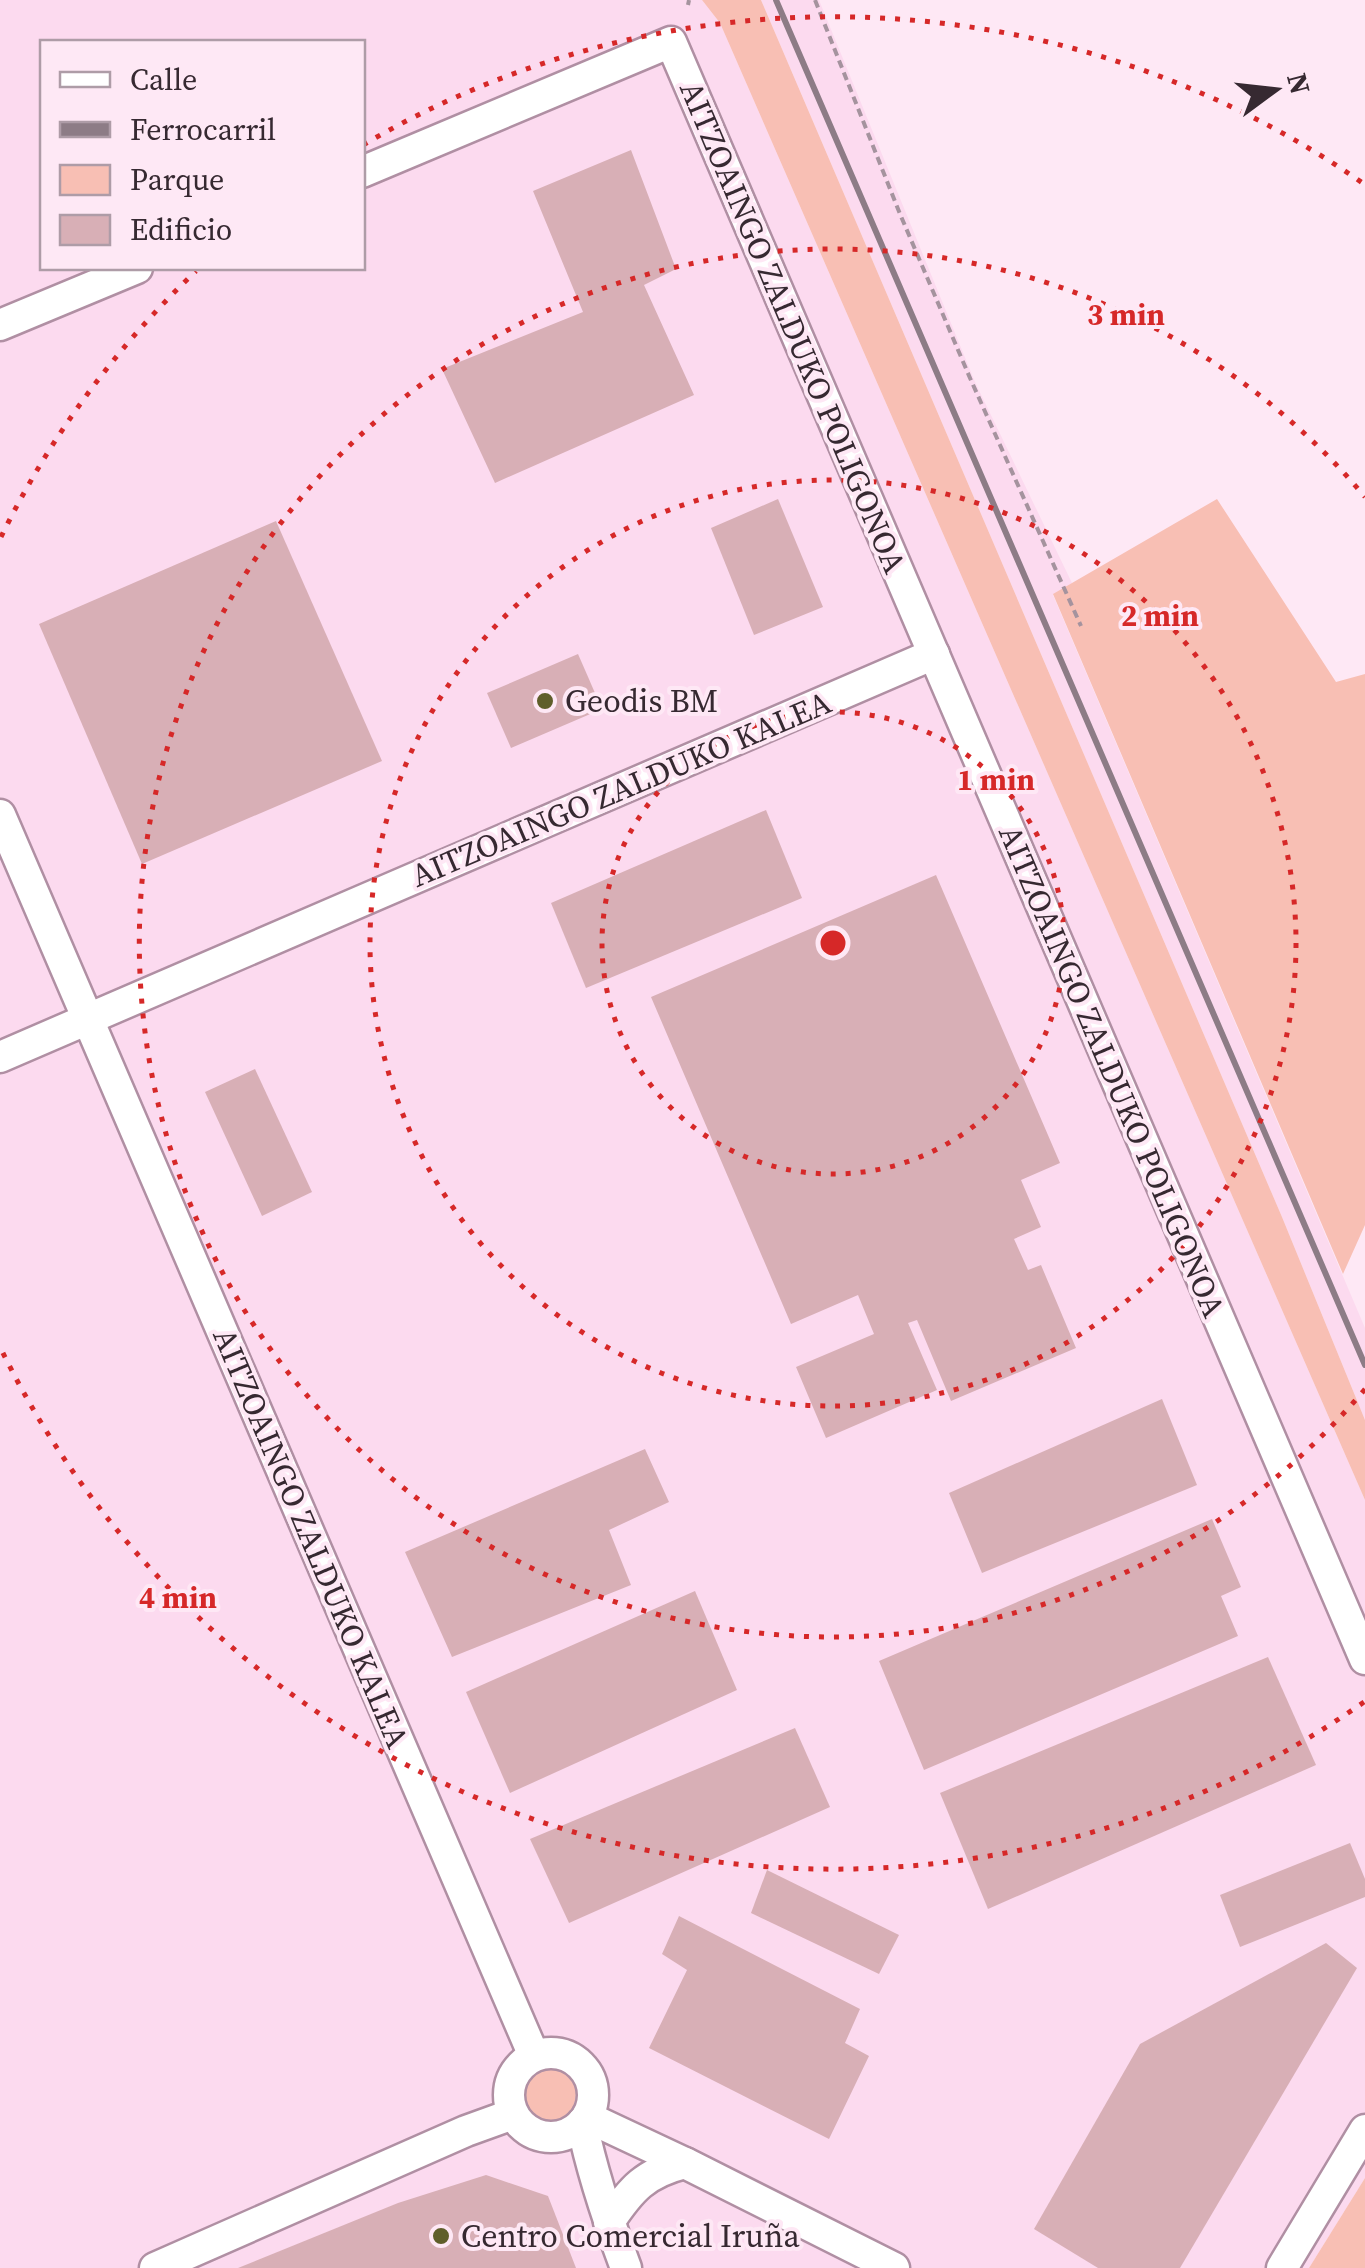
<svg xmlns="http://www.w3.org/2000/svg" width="1365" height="2268" viewBox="0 0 1365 2268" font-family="'Source Serif 4',serif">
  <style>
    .built { fill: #fcdaef; fill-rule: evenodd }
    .green { fill: #f8bfb4 }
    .building { fill: #d8afb6 }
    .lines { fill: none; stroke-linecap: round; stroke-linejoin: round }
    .minor-casing { stroke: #b08fa3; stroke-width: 35 }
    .path { stroke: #a5939e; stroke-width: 4; stroke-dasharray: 8 5; stroke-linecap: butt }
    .minor { stroke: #fff; stroke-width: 30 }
    .rail { stroke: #8d7c86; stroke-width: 6 }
    .ring { fill: none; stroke: #d62828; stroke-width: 5; stroke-dasharray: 5 10 }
    .poi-dot { fill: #5f5e2a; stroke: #fee8f5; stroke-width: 4 }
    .labels { text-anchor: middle; stroke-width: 8; stroke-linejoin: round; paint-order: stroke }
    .street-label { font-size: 32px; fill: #362931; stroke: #fee8f5 }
    .poi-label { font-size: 32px; fill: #362931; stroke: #fee8f5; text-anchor: start }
    .centre { fill: #d62828; stroke: #fee8f5; stroke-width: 5 }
    .ring-label { font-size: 30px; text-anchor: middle; font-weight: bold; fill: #d62828; stroke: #fee8f5; stroke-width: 8; stroke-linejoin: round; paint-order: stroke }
  </style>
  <rect width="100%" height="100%" fill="#fee8f5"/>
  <!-- built -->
  <g class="built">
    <path d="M0 0H702L720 23 1365 1500V2178L1309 2268H0ZM42 42H362V268H42Z"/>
    <path d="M761 0H819L975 382 1072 583 1053 595 1365 1328V1420L1282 1217Z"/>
  </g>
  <!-- green -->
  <g class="green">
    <path d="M702 0H761L1282 1217 1365 1420V1500L720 23Z"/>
    <path d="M1217 499 1336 682 1365 674V1225L1343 1274 1053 594Z"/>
    <circle cx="548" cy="2094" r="28"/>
    <path d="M1365 2178V2268H1309Z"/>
  </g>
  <!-- building -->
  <g class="building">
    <path d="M631 150 676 269 644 285 694 395 495 483 442 369 583 312 533 191Z"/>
    <path d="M778 499 823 607 754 635 711 528Z"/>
    <path d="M276 521 382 761 142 864 39 624Z"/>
    <path d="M578 654 602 709 511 748 487 693Z"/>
    <path d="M766 810 802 898 586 988 551 903Z"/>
    <path d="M936 875 1060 1163 1021 1180 1041 1227 1014 1239 1028 1270 1041 1265 1076 1348 951 1401 917 1320 908 1323 937 1390 826 1438 796 1367 874 1334 858 1295 791 1324 651 997Z"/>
    <path d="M255 1069 312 1192 262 1216 205 1092Z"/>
    <path d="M1162 1399 1197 1485 982 1573 949 1493Z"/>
    <path d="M645 1449 669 1502 609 1530 631 1585 452 1657 405 1552Z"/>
    <path d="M1212 1519 1241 1587 1221 1596 1238 1636 924 1770 879 1661Z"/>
    <path d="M695 1591 737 1690 510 1793 466 1692Z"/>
    <path d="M1268 1657 1316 1765 988 1909 940 1793Z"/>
    <path d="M795 1728 830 1807 569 1923 530 1839Z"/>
    <path d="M1350 1843 1365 1879V1897L1240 1947 1220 1895Z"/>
    <path d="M767 1870 899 1935 879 1974 751 1913Z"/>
    <path d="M679 1916 860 2009 845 2043 869 2056 829 2139 649 2048 687 1970 662 1954Z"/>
    <path d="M1326 1943 1357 1968 1180 2268H1098L1034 2229 1140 2044Z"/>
    <path d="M486 2175 548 2196 576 2268H238L398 2203Z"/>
  </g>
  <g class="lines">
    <defs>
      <g id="minor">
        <path d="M362 172 671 42 1365 1659"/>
        <path d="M0 325 137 268"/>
        <path d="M0 815 534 2056"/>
        <path d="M0 1057 934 654"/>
        <circle cx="551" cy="2095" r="42"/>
        <path d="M587 2117 685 2163 894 2268"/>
        <path d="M582 2123C592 2173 608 2220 626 2268"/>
        <path d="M609 2222C631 2189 645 2173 685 2163"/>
        <path d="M155 2268 466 2131 513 2114"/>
        <path d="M1282 2268 1365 2130"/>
      </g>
    </defs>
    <!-- minor casing -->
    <use href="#minor" class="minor-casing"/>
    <!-- path -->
    <g class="path">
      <path d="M815 0 900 214 970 378 1081 626"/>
      <path d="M688 5 689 0"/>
    </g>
    <!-- minor -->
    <use href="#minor" class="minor"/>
    <!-- rail -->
    <path class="rail" d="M776 0 1365 1365"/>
  </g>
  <!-- distance rings -->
  <g class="ring">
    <circle cx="833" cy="943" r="231"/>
    <circle cx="833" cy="943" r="463"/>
    <path d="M1365 1389A694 694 0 1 1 1365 497"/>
    <path d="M1364 1702A926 926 0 0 1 1 1349M1 537A926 926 0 0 1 196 271M363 145A926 926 0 0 1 1364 184"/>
  </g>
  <!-- markers -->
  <g class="poi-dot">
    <circle cx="545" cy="701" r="10"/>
    <circle cx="441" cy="2236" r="10"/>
  </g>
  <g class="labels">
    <!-- street labels -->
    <g class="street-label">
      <text transform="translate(793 327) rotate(67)" y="11">AITZOAINGO ZALDUKO POLIGONOA</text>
      <text transform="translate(621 789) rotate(-23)" y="11">AITZOAINGO ZALDUKO KALEA</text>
      <text transform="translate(1112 1071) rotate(67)" y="11">AITZOAINGO ZALDUKO POLIGONOA</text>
      <text transform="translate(311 1538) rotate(67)" y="11">AITZOAINGO ZALDUKO KALEA</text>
    </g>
    <!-- poi labels -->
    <g class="poi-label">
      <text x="565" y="712">Geodis BM</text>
      <text x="461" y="2247">Centro Comercial Iruña</text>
    </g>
  </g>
  <circle cx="833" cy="943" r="15" class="centre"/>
  <g class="ring-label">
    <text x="1126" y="325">3 min</text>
    <text x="1160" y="626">2 min</text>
    <text x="996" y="790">1 min</text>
    <text x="178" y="1608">4 min</text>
  </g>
  <!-- legend -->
  <rect x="40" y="40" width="325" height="230" fill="#fee8f5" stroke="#ae9ca7" stroke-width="2.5"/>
  <rect x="60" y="72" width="50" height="15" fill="#ffffff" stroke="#ae9ca7" stroke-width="2.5"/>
  <text x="130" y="90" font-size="30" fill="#362931">Calle</text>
  <rect x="60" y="122" width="50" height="15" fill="#8d7c86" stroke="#ae9ca7" stroke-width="2.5"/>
  <text x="130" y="140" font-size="30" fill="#362931">Ferrocarril</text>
  <rect x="60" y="165" width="50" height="30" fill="#f8bfb4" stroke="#ae9ca7" stroke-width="2.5"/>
  <text x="130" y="190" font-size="30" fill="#362931">Parque</text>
  <rect x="60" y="215" width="50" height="30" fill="#d8afb6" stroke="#ae9ca7" stroke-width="2.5"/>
  <text x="130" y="240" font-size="30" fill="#362931">Edificio</text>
  <!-- north arrow -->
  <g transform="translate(1275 90) rotate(75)" stroke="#fee8f5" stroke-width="8" paint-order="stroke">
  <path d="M0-8L18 38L0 25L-18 38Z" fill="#362931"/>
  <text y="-15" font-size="28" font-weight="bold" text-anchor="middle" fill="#362931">N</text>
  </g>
</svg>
